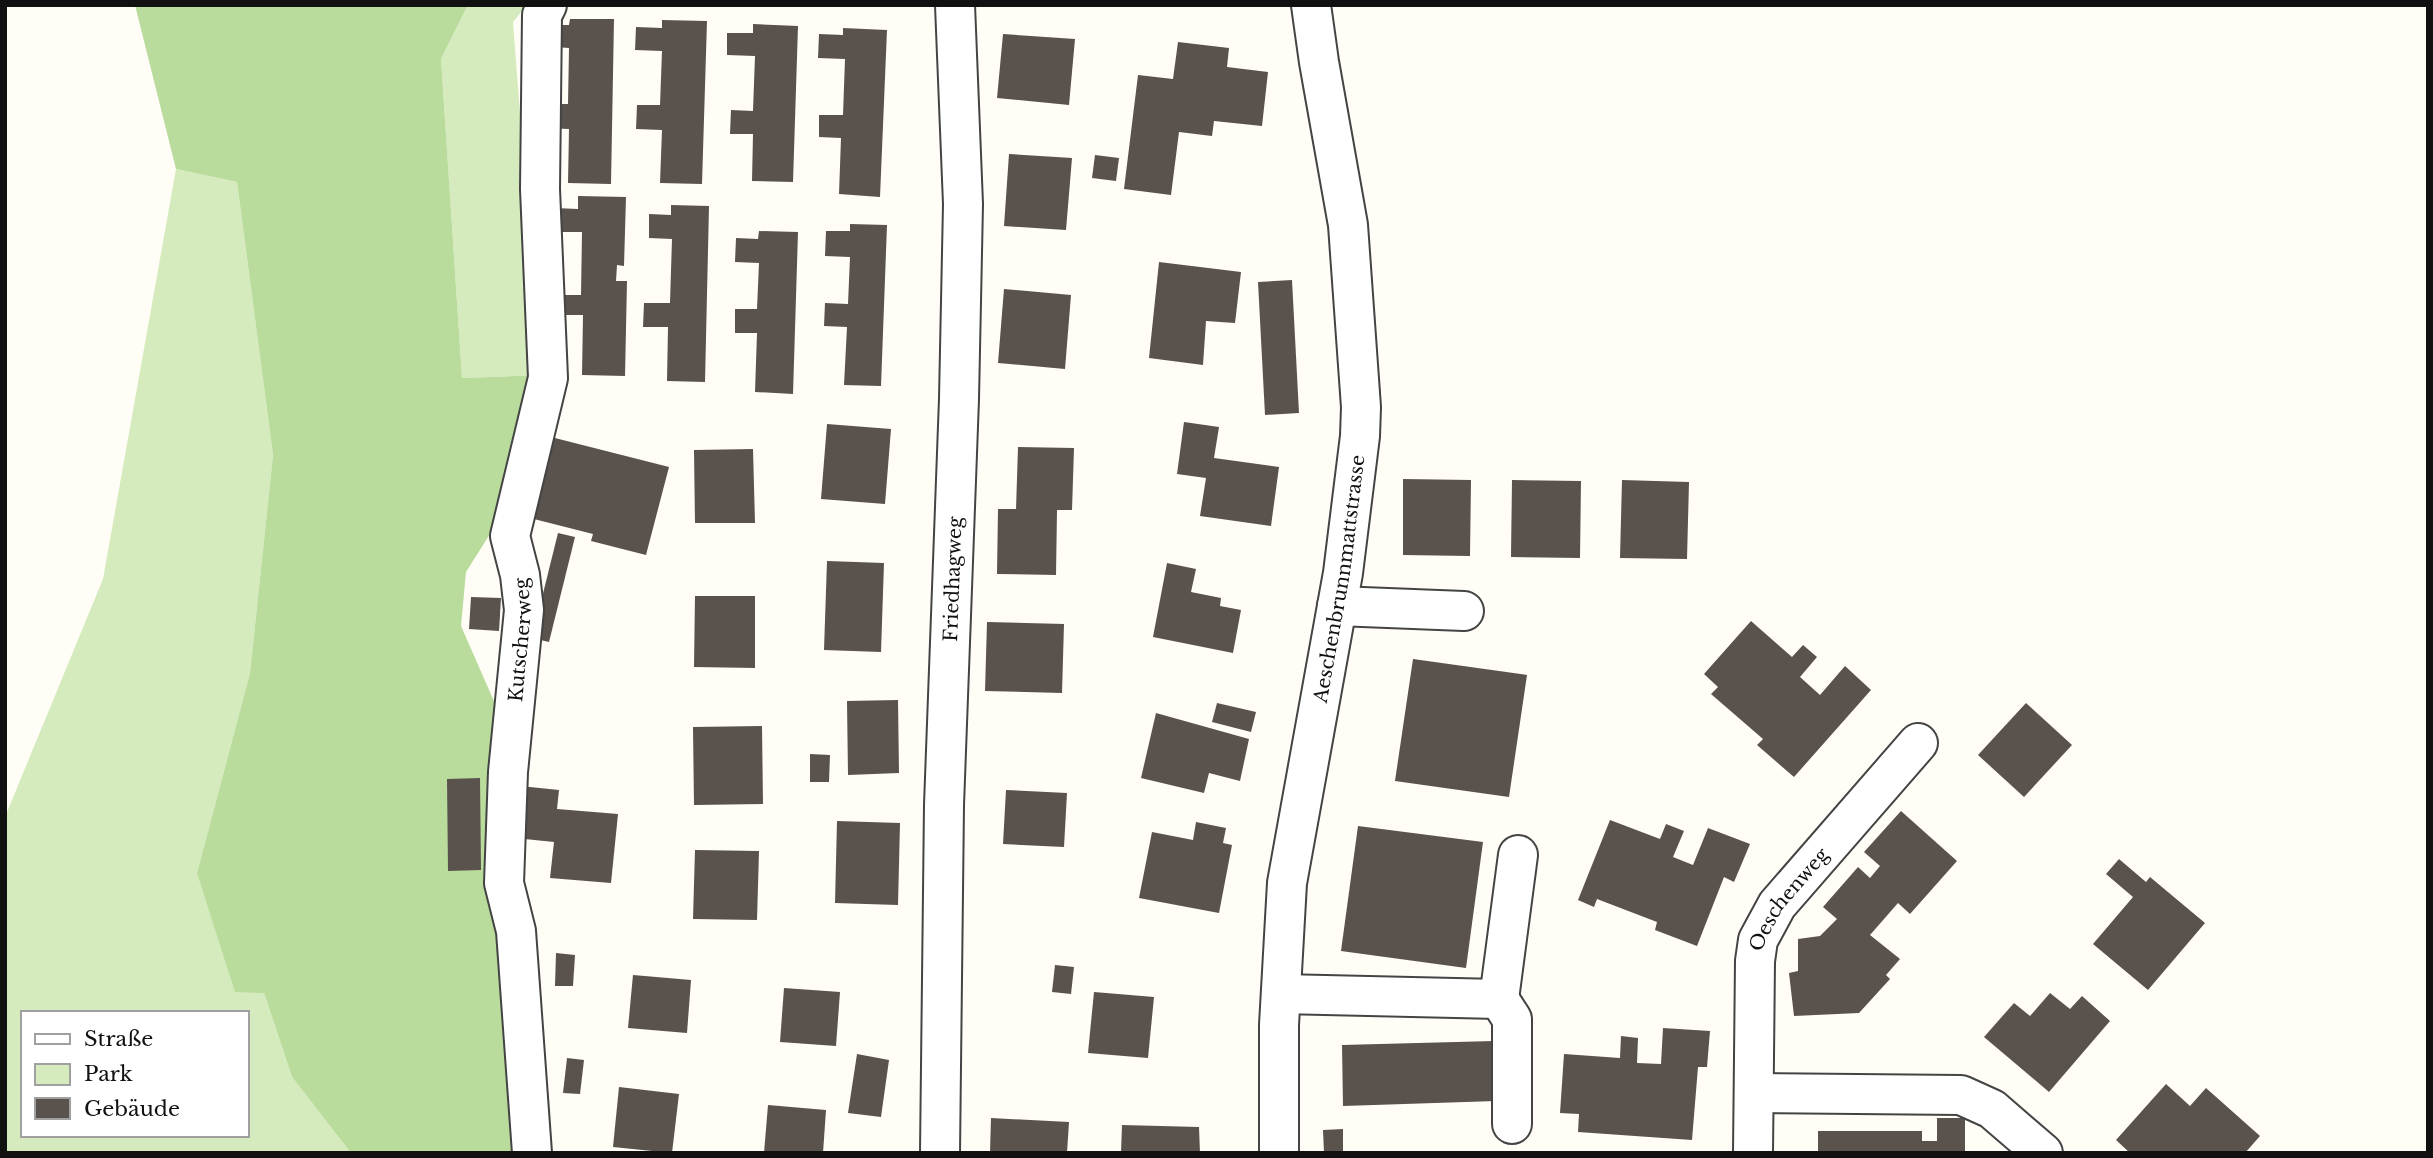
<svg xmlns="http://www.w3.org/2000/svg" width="2433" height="1158" viewBox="0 0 2433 1158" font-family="'Libre Baskerville',serif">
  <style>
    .green { fill: #d5ebbd; fill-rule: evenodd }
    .forest { fill: #b9dc9c }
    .building { fill: #5a524d }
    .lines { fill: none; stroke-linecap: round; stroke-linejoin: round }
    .minor-casing { stroke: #444; stroke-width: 42 }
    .minor { stroke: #fff; stroke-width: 38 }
    .labels { text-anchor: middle; stroke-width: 7; stroke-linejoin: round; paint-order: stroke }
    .street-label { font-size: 19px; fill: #111; stroke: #fff }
  </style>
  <rect width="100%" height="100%" fill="#fffdf5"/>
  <!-- green -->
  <g class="green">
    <path d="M468 5H527L513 22 540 375 462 378 441 59Z"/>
    <path d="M176 169 237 182 273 455 250 673 197 873 264 993 292 1077 351 1153H5V817L103 579ZM23 1013H247V1135H23Z"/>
  </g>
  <!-- forest -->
  <path class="forest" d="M135 5H468L441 59 462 378 540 375 490 534 466 572 461 626 497 708 518 1153H351L292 1077 264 993 235 992 197 873 250 673 273 455 237 182 176 169Z"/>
  <!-- building -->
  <g class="building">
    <path d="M570 19H614L611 184 568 183 569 129 543 128 544 104H568L569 48 554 47V25H569Z"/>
    <path d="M662 20 707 21 702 184 660 183 662 130 636 129 637 105H660L662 51 635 50 636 27 662 28Z"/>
    <path d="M753 24 798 26 793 182 752 181 753 134H730L731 110 753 111 755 56 727 55V33H753Z"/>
    <path d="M843 28 887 30 880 197 839 194 841 138 819 137V115H843L845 59 818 58 819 34 843 35Z"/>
    <path d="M1003 34 1075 39 1069 105 997 98Z"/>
    <path d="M1178 42 1229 48 1227 67 1268 72 1262 126 1214 121 1212 136 1179 132 1171 195 1124 189 1138 75 1173 79Z"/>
    <path d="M1009 154 1072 158 1066 230 1004 226Z"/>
    <path d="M1095 155 1119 158 1116 181 1092 178Z"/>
    <path d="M578 196 626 197 624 266 617 265 616 281H627L625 376 582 375 583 315H557V295H581L582 232H554L555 208 578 209Z"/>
    <path d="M671 205 709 206 705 382 667 381 668 327H643L644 303H670L672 239 649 238V214L671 215Z"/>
    <path d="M850 224 887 225 881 386 844 385 847 327 824 326 825 303 848 304 850 257 825 256 826 231H850Z"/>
    <path d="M759 231 798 232 793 394 755 392 757 333H735V309H757L759 263 735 262 736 238 758 239Z"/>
    <path d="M1159 262 1241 272 1235 323 1206 321 1203 365 1149 358Z"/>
    <path d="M1292 280 1299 413 1265 415 1258 282Z"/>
    <path d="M1004 289 1071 295 1065 369 998 363Z"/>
    <path d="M1184 422 1219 427 1214 458 1279 467 1271 526 1200 516 1206 478 1177 474Z"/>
    <path d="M827 424 891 429 885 504 821 499Z"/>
    <path d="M547 436 669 467 646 555 591 541 593 534 526 517Z"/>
    <path d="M1018 447 1074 448 1072 510H1057L1056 575 997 574 998 509H1016Z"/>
    <path d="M753 449 755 523H695L694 450Z"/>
    <path d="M1403 479 1471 480 1470 556 1403 555Z"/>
    <path d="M1512 480 1581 481 1580 558 1511 557Z"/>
    <path d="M1622 480 1689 482 1687 559 1620 558Z"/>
    <path d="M558 533 575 537 549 642 532 638Z"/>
    <path d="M827 561 884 563 881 652 824 650Z"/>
    <path d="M1167 563 1196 569 1191 592 1221 598 1220 606 1241 610 1233 653 1153 637Z"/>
    <path d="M695 596H755V668L694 667Z"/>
    <path d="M471 597 501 598 499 631 469 629Z"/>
    <path d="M1751 621 1792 657 1803 645 1817 657 1800 677 1820 695 1845 666 1871 690 1794 777 1757 745 1763 739 1711 694 1718 687 1704 674Z"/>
    <path d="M987 622 1064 624 1062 693 985 691Z"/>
    <path d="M1413 659 1527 675 1509 797 1395 781Z"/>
    <path d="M898 700 899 773 848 775 847 701Z"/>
    <path d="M1217 703 1256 712 1251 732 1212 722Z"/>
    <path d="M2026 703 2072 745 2024 797 1978 755Z"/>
    <path d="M1156 713 1249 739 1240 781 1209 773 1204 793 1141 778Z"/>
    <path d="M762 726 763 804 694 805 693 727Z"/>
    <path d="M810 754 830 755 829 782H810Z"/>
    <path d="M480 778 481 870 448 871 447 779Z"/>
    <path d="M520 786 559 790 557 809 618 814 611 883 550 878 554 842 515 838Z"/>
    <path d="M1006 790 1067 793 1064 847 1003 844Z"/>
    <path d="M1901 811 1957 861 1910 914 1898 903 1870 935 1900 959 1886 975 1890 979 1859 1013 1794 1016 1789 973 1798 971V939L1820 936 1837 919 1823 907 1858 867 1870 878 1880 866 1864 852Z"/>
    <path d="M1610 820 1660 839 1666 824 1684 831 1673 857 1693 865 1708 828 1750 844 1734 882 1724 877 1697 946 1655 930 1657 922 1597 899 1594 907 1578 900Z"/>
    <path d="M837 821 900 823 898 905 835 903Z"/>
    <path d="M1196 822 1226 828 1223 843 1232 845 1219 913 1139 898 1152 832 1193 840Z"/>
    <path d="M1358 826 1483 842 1466 968 1341 951Z"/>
    <path d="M695 850 759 851 757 920 693 919Z"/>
    <path d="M2119 859 2146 882 2150 877 2205 923 2148 990 2093 944 2133 897 2106 874Z"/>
    <path d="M556 953 575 955 573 986H555Z"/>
    <path d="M1055 965 1074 967 1071 994 1052 992Z"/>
    <path d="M633 975 691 980 687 1033 628 1028Z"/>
    <path d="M784 988 840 992 836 1046 780 1042Z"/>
    <path d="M1094 992 1154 997 1148 1058 1088 1053Z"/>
    <path d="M2050 993 2070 1009 2082 996 2110 1021 2049 1092 1984 1037 2014 1003 2030 1016Z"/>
    <path d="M1663 1028 1710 1031 1707 1067H1698L1692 1140 1578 1132 1579 1114 1560 1113 1564 1054 1620 1058 1621 1036 1638 1038 1637 1063 1661 1064Z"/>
    <path d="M1494 1041 1496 1101 1343 1106 1342 1045Z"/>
    <path d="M857 1054 889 1060 881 1117 848 1113Z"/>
    <path d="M567 1058 584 1060 580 1094 563 1093Z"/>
    <path d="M2166 1084 2190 1106 2206 1088 2260 1136 2245 1153H2130L2116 1140Z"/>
    <path d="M619 1087 679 1094 672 1153 613 1147Z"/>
    <path d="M768 1105 826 1110 823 1153H764Z"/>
    <path d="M991 1118 1069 1122 1067 1153H990Z"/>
    <path d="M1937 1118H1965V1153H1818V1131H1922V1141H1937Z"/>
    <path d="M1122 1125 1199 1127 1200 1153H1121Z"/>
    <path d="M1343 1129V1153H1324L1323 1130Z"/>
  </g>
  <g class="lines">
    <defs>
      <g id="minor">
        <path d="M1337 606 1464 611"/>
        <path d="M1281 994 1499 999 1518 855"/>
        <path d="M1499 999 1512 1019V1124"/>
        <path d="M1755 1093 1961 1095 1992 1109 2043 1153"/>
        <path id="s1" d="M532 1153 516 931 504 883 508 772 524 610 520 575 510 536 548 378 540 189 542 15 547 5"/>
        <path id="s2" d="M940 1153 944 805 959 399 963 204 955 5"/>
        <path id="s3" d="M1279 1153V1025L1287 883 1343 573 1360 436 1361 407 1348 225 1319 62 1311 5"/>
        <path id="s4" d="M1753 1153 1755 961 1758 940 1777 905 1918 743"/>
      </g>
    </defs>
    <!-- minor casing -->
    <use href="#minor" class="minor-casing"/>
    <!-- minor -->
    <use href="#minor" class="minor"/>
  </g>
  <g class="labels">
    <!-- street labels -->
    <g class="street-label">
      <text dy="7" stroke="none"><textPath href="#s2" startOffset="574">Friedhagweg</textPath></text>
      <text dy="7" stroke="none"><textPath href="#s3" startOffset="579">Aeschenbrunnmattstrasse</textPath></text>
      <text dy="7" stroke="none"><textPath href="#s1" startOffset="516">Kutscherweg</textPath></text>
      <text dy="7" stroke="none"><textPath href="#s4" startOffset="264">Oeschenweg</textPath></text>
    </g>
  </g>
  <!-- border -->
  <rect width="2433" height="1158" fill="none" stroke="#111111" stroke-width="14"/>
  <!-- legend -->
  <rect x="21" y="1011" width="228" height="126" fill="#ffffff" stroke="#a0a0a0" stroke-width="2"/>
  <rect x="35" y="1034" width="35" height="10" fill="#ffffff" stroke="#a0a0a0" stroke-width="2"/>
  <text x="84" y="1046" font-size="21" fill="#111111">Straße</text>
  <rect x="35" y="1064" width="35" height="21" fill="#d5ebbd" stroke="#a0a0a0" stroke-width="2"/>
  <text x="84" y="1081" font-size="21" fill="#111111">Park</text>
  <rect x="35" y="1098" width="35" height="21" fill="#5a524d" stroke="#a0a0a0" stroke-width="2"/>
  <text x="84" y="1116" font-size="21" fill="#111111">Gebäude</text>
</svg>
